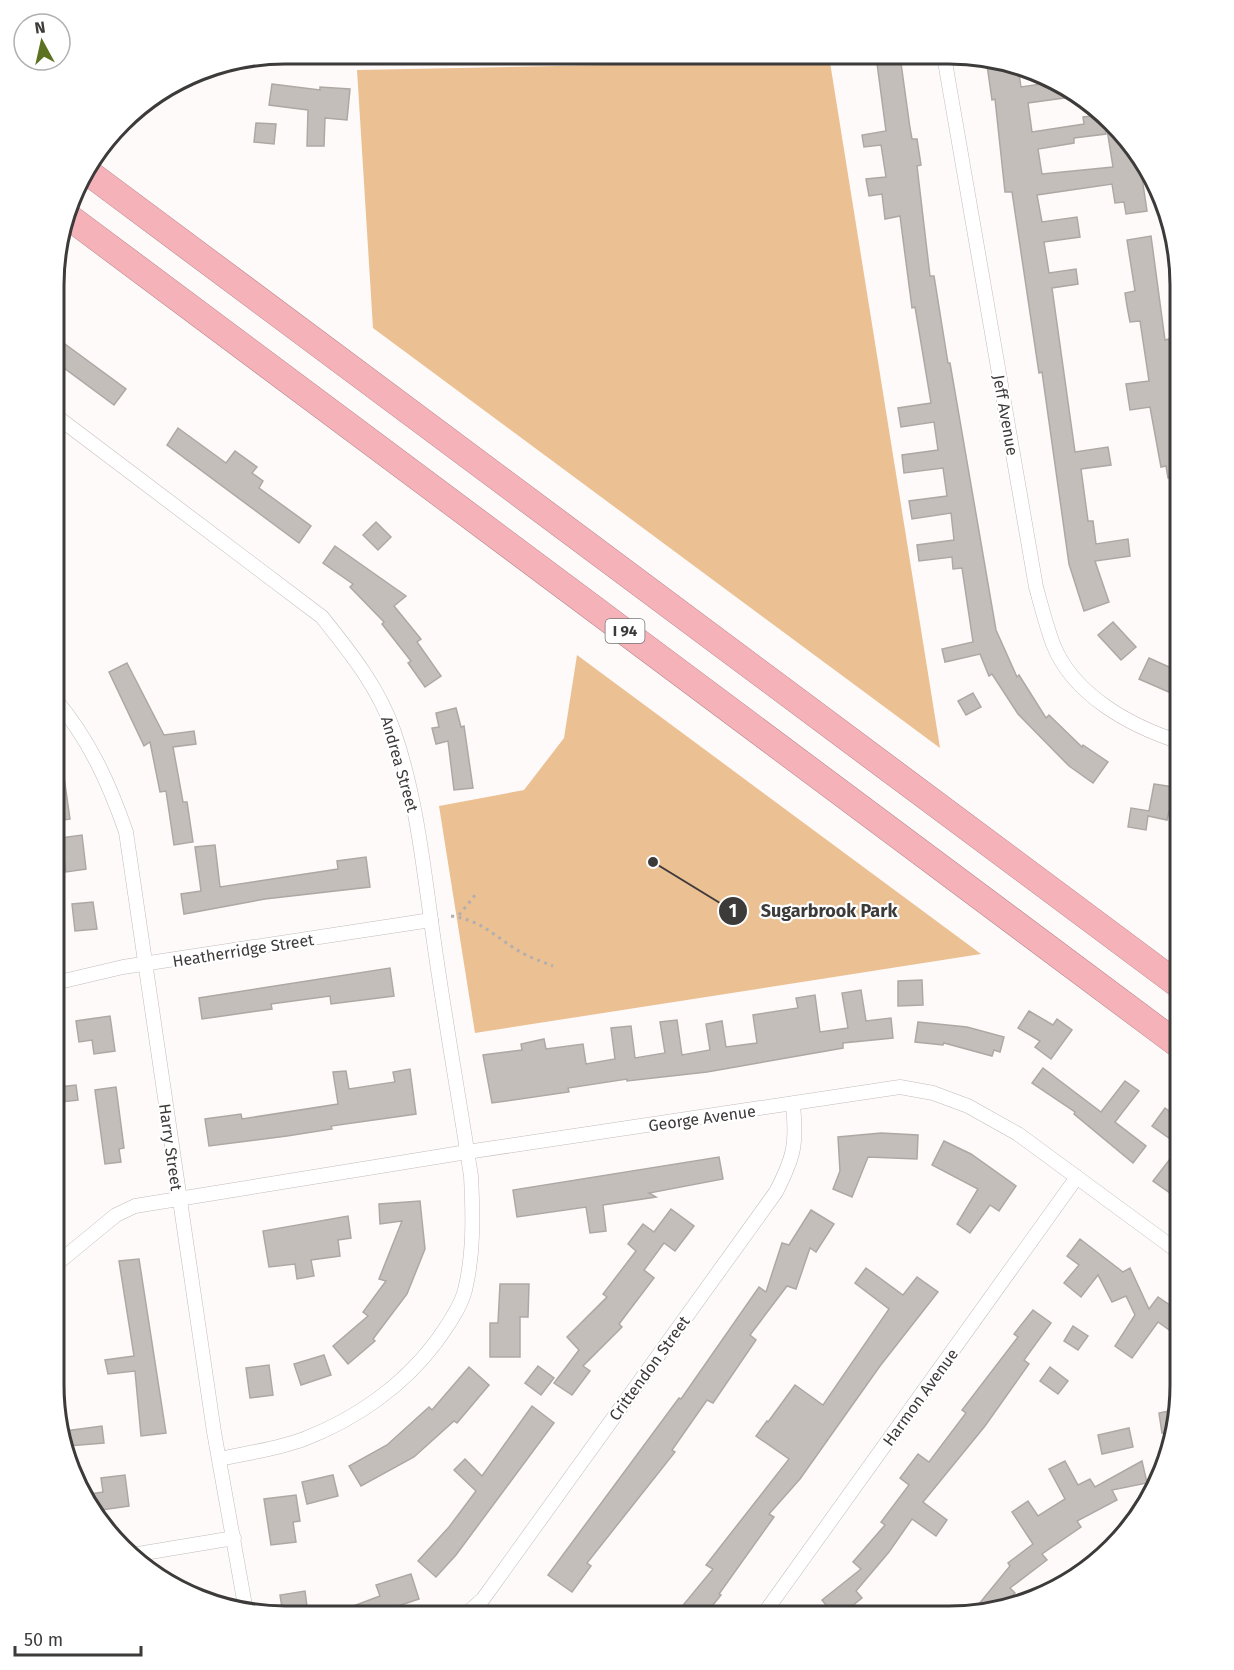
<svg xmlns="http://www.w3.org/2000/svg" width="1234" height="1670" viewBox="0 0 1234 1670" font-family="'Fira Sans',sans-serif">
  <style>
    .green { fill: #ebc093 }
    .building { fill: #c4bebb; stroke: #aea8a5; stroke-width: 1.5 }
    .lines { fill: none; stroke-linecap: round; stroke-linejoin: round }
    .minor-casing { stroke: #c3bcba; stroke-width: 15 }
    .motorway-casing { stroke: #b5888c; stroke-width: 27 }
    .path { stroke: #b3afaf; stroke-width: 3; stroke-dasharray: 3 4.5; stroke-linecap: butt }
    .minor { stroke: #fff; stroke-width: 14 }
    .motorway { stroke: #f5b2b8; stroke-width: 26 }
    .labels { text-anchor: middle; stroke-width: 4.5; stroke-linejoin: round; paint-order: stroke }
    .shield { fill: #fff; stroke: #777575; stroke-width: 1.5 }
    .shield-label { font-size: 15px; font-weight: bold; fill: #3d3a3a }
    .street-label { font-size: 16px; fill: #3d3a3a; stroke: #fff }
    .rim { fill: none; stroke: #3d3a3a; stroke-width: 3 }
    .leader { fill: none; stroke: #3d3a3a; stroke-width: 2 }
    .callout-dot { fill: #3d3a3a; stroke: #fff; stroke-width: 2 }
    .mark-label { font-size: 18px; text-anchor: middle; font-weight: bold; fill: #fff }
    .callout-label { font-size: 18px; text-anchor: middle; font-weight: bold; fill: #3d3a3a; stroke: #fff; stroke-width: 4.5; stroke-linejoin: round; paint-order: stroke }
  </style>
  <rect width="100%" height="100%" fill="#fefaf9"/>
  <!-- green -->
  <g class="green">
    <path d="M754 55 829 56 940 748 373 328 357 70 609 65 724 60Z"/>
    <path d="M577 655 981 954 475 1033 439 806 524 790 564 738Z"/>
  </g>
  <!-- building -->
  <g class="building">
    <path d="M876 56H900L910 128 912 139H917L921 165 917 166 930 276H934L948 363H950L996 630 1017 677 1019 675 1046 718 1049 715 1082 747 1083 745 1108 762 1093 783 1069 766 1018 714 992 674 989 676 980 654 945 662 942 649 973 642 962 568 953 569 952 557 919 561 917 545 954 540 951 513 912 519 909 501 947 496 943 468 904 473 902 455 938 450 934 422 901 427 898 408 931 403 915 307 912 308 900 216 885 219 882 194 869 196 866 179 886 177 881 145 864 147 862 135 886 131Z"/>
    <path d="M986 58 1018 67 1021 87 1055 82 1079 96 1028 103 1032 132 1084 124 1083 117 1100 115 1104 120 1106 134 1074 138V143L1038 149 1042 174 1113 167 1106 123 1140 164 1147 211 1126 214 1124 202 1115 203 1112 184 1037 195 1042 222 1077 217 1080 237 1044 242 1049 273 1076 269 1078 284 1052 288 1075 452 1108 447 1111 465 1081 469 1088 521H1093L1096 544 1128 539 1130 556 1095 561 1109 602 1084 611 1069 564 1042 372 1039 373 1012 192H1005L995 99 992 100Z"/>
    <path d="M272 84 320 90V87L350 89 347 120 325 118 324 146H307L308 110 269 105Z"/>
    <path d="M256 123 276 124 274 144 254 142Z"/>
    <path d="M1151 236 1165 340 1169 339 1180 406V477L1168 478 1166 466 1161 467 1150 407 1130 410 1126 384 1149 381 1140 321 1130 322 1127 306 1125 293 1135 291 1127 240Z"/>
    <path d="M65 344 126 389 114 405 56 362V357Z"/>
    <path d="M178 428 226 463 235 451 257 467 252 473 263 481 259 488 311 526 299 543 167 445Z"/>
    <path d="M376 522 391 537 378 550 363 535Z"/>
    <path d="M335 546 406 596 394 606 421 639 417 642 441 676 425 687 408 663 411 661 382 624 384 622 350 587 353 584 323 563Z"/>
    <path d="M1113 622 1136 647 1121 660 1098 635Z"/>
    <path d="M1149 658 1180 672 1171 693 1139 679Z"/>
    <path d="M127 663 164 735 194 731 196 744 173 747 183 802H187L193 842 174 845 166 791 160 792 150 742 144 746 109 672Z"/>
    <path d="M973 693 981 707 966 715 958 701Z"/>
    <path d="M456 708 461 727 464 726 473 788 454 790 448 741 436 744 432 728 439 727 436 713Z"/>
    <path d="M63 770 70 819 55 821V771Z"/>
    <path d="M1154 784 1180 788V813L1169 811 1167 820 1148 816 1146 830 1128 827 1131 808 1149 811Z"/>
    <path d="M82 835 86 869 66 872 61 838Z"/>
    <path d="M215 845 220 887 338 869 337 861 366 857 370 887 265 899 184 914 181 894 201 891 195 847Z"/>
    <path d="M93 902 97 929 75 931 72 904Z"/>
    <path d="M390 968 394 996 331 1004 330 996 271 1004 272 1009 202 1019 199 998Z"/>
    <path d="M922 980 923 1005 898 1006V981Z"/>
    <path d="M861 990 866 1021 891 1018 893 1038 843 1043V1048L707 1072 627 1081V1079L568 1088 569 1092 492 1103 483 1055 522 1050 521 1044 544 1039 546 1049 583 1044 586 1064 615 1059 611 1028 631 1026 635 1058 665 1053 660 1022 677 1020 682 1055 710 1050 706 1024 722 1021 726 1047 757 1043 753 1015 798 1008 796 998 815 995 820 1032 848 1028 842 993Z"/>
    <path d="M1029 1011 1053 1025 1057 1019 1072 1030 1051 1059 1035 1047 1040 1041 1018 1028Z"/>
    <path d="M110 1016 115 1051 94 1054 92 1040 79 1042 76 1021Z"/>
    <path d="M918 1022 967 1027 1004 1037 1000 1052 994 1050 992 1056 944 1043 943 1045 915 1042Z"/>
    <path d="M1043 1068 1101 1112 1125 1081 1139 1091 1115 1122 1146 1146 1133 1163 1074 1114 1075 1112 1032 1083Z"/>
    <path d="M410 1069 416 1114 331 1126 332 1129 287 1136 209 1146 205 1119 241 1114 242 1119 338 1104 333 1072 346 1071 349 1089 395 1082 393 1072Z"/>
    <path d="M76 1085 78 1100 61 1102 59 1087Z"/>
    <path d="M116 1087 124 1148 119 1149 121 1162 105 1164 95 1090Z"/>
    <path d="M1165 1108 1180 1119V1200L1153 1181 1180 1146 1152 1126Z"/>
    <path d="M881 1133 918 1135 917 1159 868 1157 852 1197 833 1189 840 1171 838 1137Z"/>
    <path d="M944 1141 971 1154 1016 1186 999 1211 990 1205 970 1233 957 1224 978 1189 932 1165Z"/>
    <path d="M719 1157 723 1179 649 1193 656 1197 603 1205 606 1231 590 1233 586 1207 517 1217 513 1190Z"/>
    <path d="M420 1201 425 1249 407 1294 373 1339 375 1341 348 1364 333 1346 368 1316 363 1312 386 1281 379 1279 402 1221 380 1224 379 1204Z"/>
    <path d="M671 1209 694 1226 675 1251 664 1243 644 1270 654 1278 619 1324 622 1327 583 1366 590 1371 572 1395 554 1383 579 1350 567 1337 607 1297 603 1294 636 1251 628 1244 643 1224 654 1232Z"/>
    <path d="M811 1210 834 1224 816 1252 810 1248 796 1289 787 1286 750 1335 756 1340 713 1403 707 1400 672 1450 675 1452 587 1563 591 1566 572 1592 548 1575 679 1398 681 1399 759 1287 766 1292 782 1243 789 1245Z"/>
    <path d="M348 1216 351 1238 338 1240 340 1256 311 1260 314 1276 297 1279 295 1264 269 1267 263 1231Z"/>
    <path d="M1080 1239 1123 1272 1130 1268 1149 1309 1158 1297 1180 1312V1321L1172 1332 1158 1322 1132 1358 1115 1346 1135 1315 1126 1296 1112 1302 1098 1275 1081 1297 1064 1283 1079 1265 1067 1256Z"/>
    <path d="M139 1259 166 1433 141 1436 135 1371 108 1374 105 1360 134 1356 119 1261Z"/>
    <path d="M866 1268 903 1295 917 1277 938 1292 880 1366 800 1479 769 1514 774 1517 719 1594 721 1595 705 1615H675L713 1569 706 1565 789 1459 756 1436 767 1421 768 1422 795 1385 823 1405 889 1309 855 1283Z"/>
    <path d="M500 1284H529L528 1317H520V1357H490V1323H498Z"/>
    <path d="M1033 1310 1051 1323 1024 1360 1029 1364 985 1426 923 1502 947 1520 936 1536 912 1519 889 1552 856 1591 862 1598 840 1616H835L822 1600 861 1569 853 1562 885 1525 881 1522 909 1485 900 1478 918 1454 929 1462 966 1413 962 1410 1018 1337 1014 1334Z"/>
    <path d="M1073 1326 1088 1336 1078 1350 1064 1341Z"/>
    <path d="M324 1355 331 1375 301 1385 294 1364Z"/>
    <path d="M269 1365 273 1395 250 1398 246 1368Z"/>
    <path d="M538 1366 554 1378 541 1395 525 1383Z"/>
    <path d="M469 1367 489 1385 457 1423 454 1421 414 1457 361 1486 349 1466 387 1445 429 1407 432 1410Z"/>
    <path d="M1050 1367 1068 1381 1058 1394 1040 1381Z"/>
    <path d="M532 1406 554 1423 456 1555 436 1577 418 1561 449 1527 476 1491 454 1470 465 1459 482 1476Z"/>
    <path d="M1178 1409 1173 1431 1162 1433 1159 1413Z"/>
    <path d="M102 1426 104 1443 68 1446 65 1431Z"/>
    <path d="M1129 1428 1133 1447 1102 1454 1098 1435Z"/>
    <path d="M1065 1461 1078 1485 1090 1479 1095 1487 1142 1461 1147 1483 1112 1490 1117 1500 1077 1521 1081 1527 1042 1554 1047 1560 1010 1588 1015 1593 1008 1602 974 1610 1010 1566 1008 1563 1033 1544 1012 1512 1028 1501 1038 1516 1065 1499 1049 1469Z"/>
    <path d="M125 1475 129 1506 94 1511 83 1495 103 1492 101 1478Z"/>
    <path d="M333 1475 338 1496 307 1504 302 1482Z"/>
    <path d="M296 1495 300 1521 293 1522 296 1542 271 1545 264 1499Z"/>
    <path d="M411 1574 419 1599 374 1614H332L380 1596 376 1585Z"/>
    <path d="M305 1591 308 1614H283L280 1595Z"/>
  </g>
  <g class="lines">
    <defs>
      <g id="minor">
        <path d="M944 56 1036 587C1041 605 1046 625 1053 644 1073 695 1130 726 1180 742"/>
        <path d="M56 416 322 617C350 652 379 688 394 732 417 799 424 872 434 942 445 1020 459 1098 471 1176 473 1214 474 1253 465 1290 461 1307 446 1328 436 1342 403 1386 356 1419 304 1439 278 1449 247 1453 220 1459"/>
        <path d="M55 699C89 739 109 783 126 832L214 1432 246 1611"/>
        <path d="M55 983 123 967 431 920"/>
        <path d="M54 1266 116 1215 135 1206 467 1152 900 1087 933 1093 968 1106 1018 1134 1180 1253"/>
        <path d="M132 1555 234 1538"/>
        <path d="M465 1615 483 1599 776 1192C794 1157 797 1144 793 1105"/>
        <path d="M763 1615 1077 1177"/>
      </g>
      <g id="motorway">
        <path d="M85 170 1180 986"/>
        <path d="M69 217 1180 1046"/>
      </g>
    </defs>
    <!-- minor casing -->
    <use href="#minor" class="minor-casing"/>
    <!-- motorway casing -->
    <use href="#motorway" class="motorway-casing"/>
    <!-- path -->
    <g class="path">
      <path d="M459 915 476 894"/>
      <path d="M451 916C479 920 490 932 514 948 526 956 540 961 553 966"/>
    </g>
    <!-- minor -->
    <use href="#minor" class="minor"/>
    <!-- motorway -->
    <use href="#motorway" class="motorway"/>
  </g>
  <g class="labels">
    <!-- shield labels -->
    <rect class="shield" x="605.5" y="619" width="39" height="24" rx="4.5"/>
    <g class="shield-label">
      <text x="625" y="636">I 94</text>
    </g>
    <!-- street labels -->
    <g class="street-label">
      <text transform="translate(1006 415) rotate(80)" y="6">Jeff Avenue</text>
      <text transform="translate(400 764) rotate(74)" y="6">Andrea Street</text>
      <text transform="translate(243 950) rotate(-9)" y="6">Heatherridge Street</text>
      <text transform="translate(702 1118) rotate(-8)" y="6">George Avenue</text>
      <text transform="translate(171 1147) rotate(82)" y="6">Harry Street</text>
      <text transform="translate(649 1368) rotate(-54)" y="6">Crittendon Street</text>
      <text transform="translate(920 1397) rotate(-54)" y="6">Harmon Avenue</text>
    </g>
  </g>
  <!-- crop -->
  <path d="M0 0H1234V1670H0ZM285 64H949A221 221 0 0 1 1170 285V1385A221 221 0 0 1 949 1606H285A221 221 0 0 1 64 1385V285A221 221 0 0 1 285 64Z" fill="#fff" fill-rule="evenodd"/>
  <path class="rim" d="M285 64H949A221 221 0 0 1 1170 285V1385A221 221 0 0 1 949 1606H285A221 221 0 0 1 64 1385V285A221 221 0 0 1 285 64Z"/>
  <!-- callouts -->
  <path class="leader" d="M653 862L733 911"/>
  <g class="callout-dot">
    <circle cx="653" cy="862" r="6"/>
    <circle cx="733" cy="911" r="15"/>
  </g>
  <g class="mark-label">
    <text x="733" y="917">1</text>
  </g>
  <g class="callout-label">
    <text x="829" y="917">Sugarbrook Park</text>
  </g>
  <!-- north arrow -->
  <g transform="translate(42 42) rotate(352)"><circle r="28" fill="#ffffff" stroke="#b1b0b0" stroke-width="1.5"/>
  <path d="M0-4.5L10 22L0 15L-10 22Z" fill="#5d7221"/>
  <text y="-9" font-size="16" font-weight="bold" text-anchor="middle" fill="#3d3a3a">N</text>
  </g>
  <!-- scale -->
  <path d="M15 1646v9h126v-9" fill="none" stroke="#3d3a3a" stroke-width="3"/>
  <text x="24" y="1646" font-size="18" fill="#3d3a3a" stroke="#ffffff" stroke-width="4.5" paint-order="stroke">50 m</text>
</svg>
